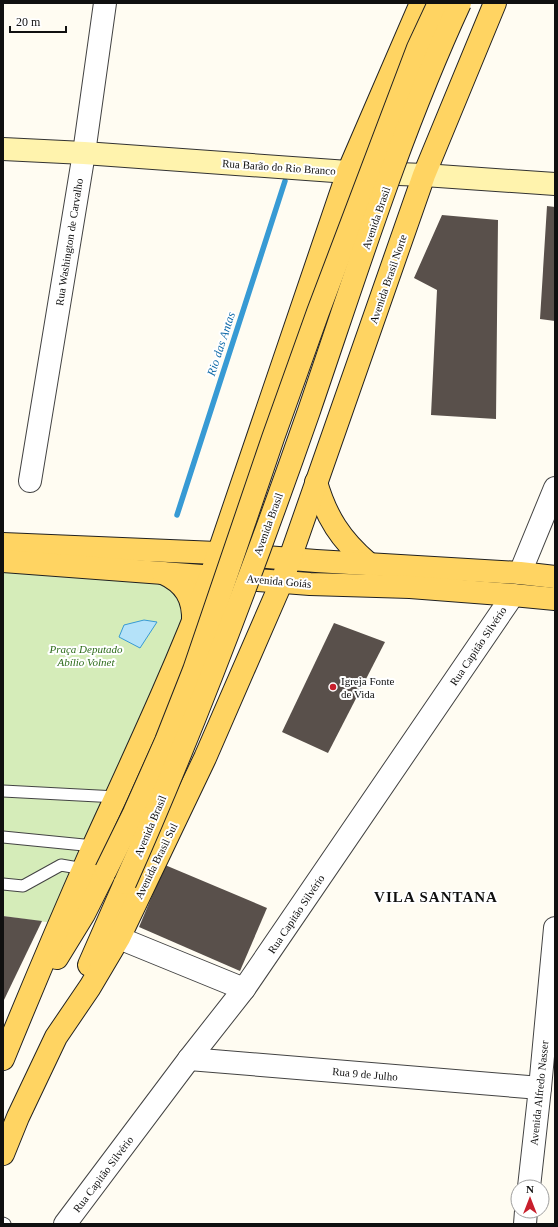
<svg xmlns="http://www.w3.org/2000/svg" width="558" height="1227" viewBox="0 0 558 1227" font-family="Georgia,serif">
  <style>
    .green { fill: #d5ecb9 }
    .water { fill: #b4e2f9; stroke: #379ad4 }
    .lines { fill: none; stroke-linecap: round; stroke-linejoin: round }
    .stream { stroke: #379ad4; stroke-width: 5.5 }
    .building { fill: #59504b }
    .lane-casing { stroke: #434343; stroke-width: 13 }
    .street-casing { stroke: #434343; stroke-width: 24 }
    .secondary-casing { stroke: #323232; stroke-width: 24 }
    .primary-casing { stroke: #212121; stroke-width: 24 }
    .lane { stroke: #fff; stroke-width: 11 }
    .street { stroke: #fff; stroke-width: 22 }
    .secondary { stroke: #fff3ad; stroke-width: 22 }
    .primary { stroke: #ffd462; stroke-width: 22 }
    .primary-bridge-casing { stroke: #212121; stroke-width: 24; stroke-linecap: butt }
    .primary-bridge { stroke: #ffd462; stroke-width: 22 }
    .poi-dot { fill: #c81f2c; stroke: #fff; stroke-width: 1.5 }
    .labels { text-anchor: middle; stroke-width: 4; stroke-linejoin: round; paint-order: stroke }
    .street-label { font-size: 11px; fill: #101010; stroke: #fff }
    .park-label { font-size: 11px; font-style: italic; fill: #2e6c1b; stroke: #fff }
    .poi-label { font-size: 11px; fill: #101010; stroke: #fff; text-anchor: start }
    .water-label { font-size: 12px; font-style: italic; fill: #116ba9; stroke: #fff }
    .district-label { font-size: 15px; font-weight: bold; letter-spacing: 1px; fill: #101010; stroke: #fff }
  </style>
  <rect width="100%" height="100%" fill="#fffcf2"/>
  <!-- green -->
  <path class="green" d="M3 565 165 579 192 617 60 924 3 916Z"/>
  <!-- water -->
  <path class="water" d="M144 620 157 622 140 648 119 637 124 625Z"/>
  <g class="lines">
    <!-- stream -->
    <path class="stream" d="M177 515 285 181"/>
  </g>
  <!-- building -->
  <g class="building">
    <path d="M547 206 555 207V321L540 319Z"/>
    <path d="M442 215 498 220 496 419 431 415 437 290 414 278Z"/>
    <path d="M334 623 385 642 328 753 282 732Z"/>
    <path d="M165 865 267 908 240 971 139 927Z"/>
    <path d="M3 916 42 921 3 1002Z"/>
  </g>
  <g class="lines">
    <defs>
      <g id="lane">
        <path d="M3 791 117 797"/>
        <path d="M3 837 94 846"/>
        <path d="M3 884 23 886 61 865 84 869"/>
        <path d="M3 1223 5 1224"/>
      </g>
      <g id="street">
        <path d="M30 481 84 153 105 3"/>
        <path d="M520 573 555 488"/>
        <path d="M119 938 244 989"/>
        <path d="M189 1059 540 1088"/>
        <path d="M529 1187 540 1088 555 928"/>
        <path d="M65 1224 189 1059 244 989 513 595"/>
        <path d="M525 1224 526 1211"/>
      </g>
      <path id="secondary" d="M3 149 84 153 348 172 424 175 555 184"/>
      <g id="primary">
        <path d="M316 482C326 517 341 540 368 563"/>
        <path d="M3 544 217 553 316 561 520 573 555 577"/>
        <path d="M3 561 310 584 410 587 513 595 555 599"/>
        <path d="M163 573C185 583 194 598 193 622"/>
        <path d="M57 958 84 914 106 870"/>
        <path d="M89 965 125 883"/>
        <path d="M3 1059C32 988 62 917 93 847 134 757 176 668 211 575L348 172 421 3"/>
        <path d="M3 1154 18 1117 56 1037 90 987 119 938 205 758 282 581 424 175 495 3"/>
      </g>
    </defs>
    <!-- lane casing -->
    <use href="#lane" class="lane-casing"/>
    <!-- street casing -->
    <use href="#street" class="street-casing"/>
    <!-- secondary casing -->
    <use href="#secondary" class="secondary-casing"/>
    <!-- primary casing -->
    <use href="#primary" class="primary-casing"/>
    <!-- lane -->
    <use href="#lane" class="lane"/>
    <!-- street -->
    <use href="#street" class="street"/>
    <!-- secondary -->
    <use href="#secondary" class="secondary"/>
    <!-- primary -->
    <use href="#primary" class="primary"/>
    <defs>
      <g id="primary-bridge">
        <path d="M106 870 134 813 166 741 194 670 273 438 318 312 418 48 439 3"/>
        <path d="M125 883C194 729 253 571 309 411 356 274 399 135 460 3"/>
      </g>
    </defs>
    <!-- primary-bridge casing -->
    <use href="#primary-bridge" class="primary-bridge-casing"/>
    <!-- primary-bridge -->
    <use href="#primary-bridge" class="primary-bridge"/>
  </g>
  <!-- markers -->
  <circle class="poi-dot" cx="333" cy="687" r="4"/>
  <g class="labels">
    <!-- street labels -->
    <g class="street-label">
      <text transform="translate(279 167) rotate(4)" y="4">Rua Barão do Rio Branco</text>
      <text transform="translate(376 218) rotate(-71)" y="4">Avenida Brasil</text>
      <text transform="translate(69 242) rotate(-81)" y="4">Rua Washington de Carvalho</text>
      <text transform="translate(388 279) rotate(-71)" y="4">Avenida Brasil Norte</text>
      <text transform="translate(268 524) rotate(-70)" y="4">Avenida Brasil</text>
      <text transform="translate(279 581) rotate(5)" y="4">Avenida Goiás</text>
      <text transform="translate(478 646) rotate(-56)" y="4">Rua Capitão Silvério</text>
      <text transform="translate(150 826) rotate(-67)" y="4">Avenida Brasil</text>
      <text transform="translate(156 861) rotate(-64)" y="4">Avenida Brasil Sul</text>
      <text transform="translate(296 914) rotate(-56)" y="4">Rua Capitão Silvério</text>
      <text transform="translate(365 1074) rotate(5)" y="4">Rua 9 de Julho</text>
      <text transform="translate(539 1093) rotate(-84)" y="4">Avenida Alfredo Nasser</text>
      <text transform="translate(103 1174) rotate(-53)" y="4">Rua Capitão Silvério</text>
    </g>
    <!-- park labels -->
    <g class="park-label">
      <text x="86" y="653">Praça Deputado<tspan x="86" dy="13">Abílio Volnet</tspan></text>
    </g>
    <!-- poi labels -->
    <g class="poi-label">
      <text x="341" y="685">Igreja Fonte<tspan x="341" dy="13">de Vida</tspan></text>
    </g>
    <!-- water labels -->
    <g class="water-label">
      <text transform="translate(221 344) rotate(-72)" y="4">Rio das Antas</text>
    </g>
    <!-- district labels -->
    <g class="district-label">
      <text x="436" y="902">VILA SANTANA</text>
    </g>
  </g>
  <!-- border -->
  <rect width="558" height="1227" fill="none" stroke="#101010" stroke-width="8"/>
  <!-- north arrow -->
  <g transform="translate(530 1199)"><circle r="19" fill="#ffffff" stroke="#9f9f9f"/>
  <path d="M0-3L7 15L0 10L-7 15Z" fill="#c81f2c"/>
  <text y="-6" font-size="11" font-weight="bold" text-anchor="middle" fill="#101010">N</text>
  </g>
  <!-- scale -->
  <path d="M10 26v6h56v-6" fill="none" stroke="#101010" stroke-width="2"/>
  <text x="16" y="26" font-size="12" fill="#101010" stroke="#ffffff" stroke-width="3" paint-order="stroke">20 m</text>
</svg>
